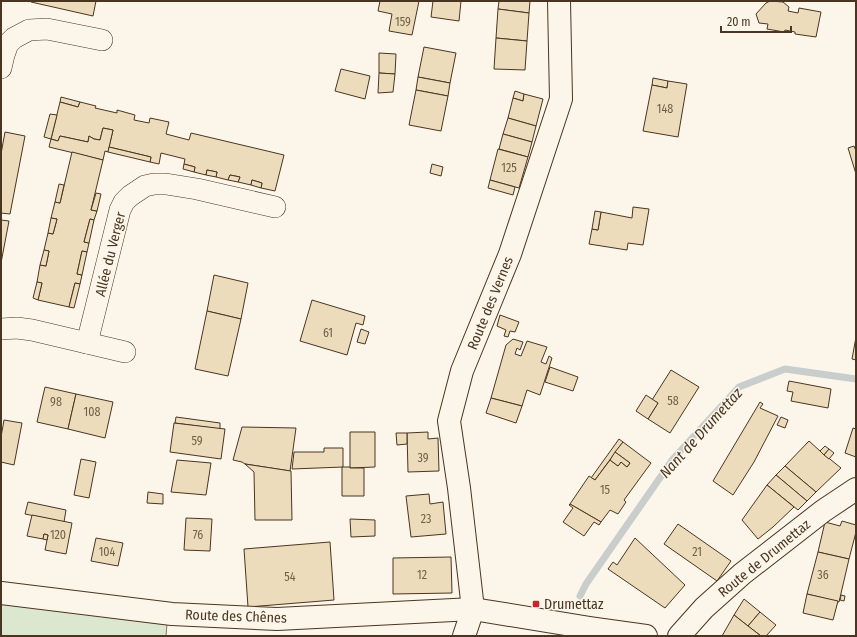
<svg xmlns="http://www.w3.org/2000/svg" width="857" height="637" viewBox="0 0 857 637" font-family="'Fira Sans Condensed',sans-serif">
  <style>
    .green { fill: #dce7d0; stroke: #887966 }
    .lines { fill: none; stroke-linecap: round; stroke-linejoin: round }
    .stream { stroke: #c9cecd; stroke-width: 7 }
    .building { fill: #ecdcbc; stroke: #4a3520 }
    .minor-casing { stroke: #4a3520; stroke-width: 22 }
    .tertiary-casing { stroke: #4a3520; stroke-width: 24 }
    .secondary-casing { stroke: #4a3520; stroke-width: 24 }
    .minor { stroke: #fbf6e9; stroke-width: 21 }
    .tertiary { stroke: #fbf6e9; stroke-width: 22 }
    .secondary { stroke: #fbf6e9; stroke-width: 22 }
    .poi-dot { fill: #c62828; stroke: #fbf6e9; stroke-width: 1.5 }
    .labels { text-anchor: middle; stroke-width: 3; stroke-linejoin: round; paint-order: stroke }
    .number-label { font-size: 12px; fill: #725f47 }
    .street-label { font-size: 14px; fill: #4a3520; stroke: #fbf6e9 }
    .poi-label { font-size: 14px; fill: #4a3520; stroke: #fbf6e9; text-anchor: start }
    .water-label { font-size: 15px; font-style: italic; fill: #4a3520; stroke: #fbf6e9 }
  </style>
  <rect width="100%" height="100%" fill="#fbf6e9"/>
  <!-- green -->
  <path class="green" d="M1 599 167 624 166 636H1Z"/>
  <g class="lines">
    <!-- stream -->
    <path class="stream" d="M580 596 586 584 673 459 739 387 785 369 856 379"/>
  </g>
  <!-- building -->
  <g class="building">
    <path d="M31 1H96L93 16 31 2Z"/>
    <path d="M380 1H419L412 35 389 31 392 14 378 11Z"/>
    <path d="M433 1H461L459 21 431 17Z"/>
    <path d="M499 1H530L529 13 498 9Z"/>
    <path d="M770 1 783 2 789 7 788 11 798 13 799 8 821 12 816 37 795 34V32L785 30 784 32 767 29 768 24 759 23 756 14 766 3Z"/>
    <path d="M498 9 529 13 527 41 496 38Z"/>
    <path d="M496 38 527 41 525 70 494 69Z"/>
    <path d="M424 47 456 53 450 83 418 77Z"/>
    <path d="M379 53 396 54 395 74 379 73Z"/>
    <path d="M341 69 370 76 365 99 335 91Z"/>
    <path d="M379 73 395 74 393 92 378 93Z"/>
    <path d="M418 77 450 83 448 96 416 90Z"/>
    <path d="M653 78 668 81 667 88 652 85Z"/>
    <path d="M668 81 687 84 678 137 643 131 652 85 667 88Z"/>
    <path d="M416 90 448 96 441 131 409 125Z"/>
    <path d="M515 91 524 94 523 101 513 98Z"/>
    <path d="M524 94 543 99 536 126 508 118 513 98 523 101Z"/>
    <path d="M61 97 80 102 78 107 60 102Z"/>
    <path d="M60 102 78 107 80 102 96 106 95 108 117 113V110L135 115 134 120 149 123 150 118 169 122 166 134 189 140 191 133 284 155 275 191 261 188 262 183 252 180 251 185 238 182 240 177 230 175 228 180 216 177 217 172 207 170 206 175 194 172 195 167 184 164 185 159 161 153 159 164 150 162 151 157 109 147 113 130 103 128 100 140 94 139 89 136 88 142 60 136 58 141 51 139Z"/>
    <path d="M50 114 57 115 51 139 44 137Z"/>
    <path d="M508 118 536 126 532 142 503 134Z"/>
    <path d="M103 128 113 130 108 152 105 151 103 160 49 147 51 139 58 141 60 136 88 142 89 136 94 139 100 140Z"/>
    <path d="M5 132 25 136 10 214 1 213V154Z"/>
    <path d="M503 134 532 142 528 157 499 149Z"/>
    <path d="M854 146 856 151V174L848 148Z"/>
    <path d="M109 147 151 157 150 162 108 152Z"/>
    <path d="M498 149 528 157 519 188 490 180Z"/>
    <path d="M72 152 103 160 91 210 97 211 94 220 90 219 84 242 89 243 87 252 82 251 77 274 82 275 80 284 75 283 69 307 38 300 42 283 37 282 40 265 46 266 49 251 44 250 48 233 53 234 57 219 51 218 55 202 60 203Z"/>
    <path d="M184 164 195 167 194 172 183 169Z"/>
    <path d="M432 164 443 167 441 176 430 173Z"/>
    <path d="M207 170 217 172 216 177 206 175Z"/>
    <path d="M230 175 240 177 238 182 228 180Z"/>
    <path d="M252 180 262 183 261 188 251 185Z"/>
    <path d="M490 180 515 187 513 195 488 188Z"/>
    <path d="M59 184 64 185 60 203 55 202Z"/>
    <path d="M96 193 101 194 97 211 91 210Z"/>
    <path d="M633 207 649 209 643 245 628 243 627 250 589 244 592 229 598 230 601 212 632 218Z"/>
    <path d="M595 211 601 212 598 230 592 229Z"/>
    <path d="M51 218 57 219 53 234 48 233Z"/>
    <path d="M90 219 94 220 89 243 84 242Z"/>
    <path d="M1 220 9 221 1 263Z"/>
    <path d="M44 250 49 251 46 266 40 265Z"/>
    <path d="M82 251 87 252 82 275 77 274Z"/>
    <path d="M214 275 248 283 241 319 207 311Z"/>
    <path d="M37 282 42 283 38 300 33 298Z"/>
    <path d="M75 283 80 284 74 308 69 307Z"/>
    <path d="M312 300 365 316 363 325 356 323 347 355 300 341Z"/>
    <path d="M207 311 241 319 228 376 195 369Z"/>
    <path d="M500 315 519 322 515 332 510 331 508 337 504 336 506 330 497 326Z"/>
    <path d="M361 329 369 332 365 344 357 342Z"/>
    <path d="M856 337V360L852 359Z"/>
    <path d="M513 339 523 342 520 350 517 348 515 354 521 356 527 341 547 347 541 362 546 364 549 356 552 358 540 395 527 390 522 406 491 398 506 345Z"/>
    <path d="M550 367 578 377 573 391 545 382Z"/>
    <path d="M671 370 699 387 670 433 648 419 658 403 652 400Z"/>
    <path d="M789 381 831 389 828 408 791 401 793 392 787 391Z"/>
    <path d="M45 387 76 394 68 429 37 422Z"/>
    <path d="M76 394 113 402 105 438 68 429Z"/>
    <path d="M646 395 658 403 648 419 636 411Z"/>
    <path d="M491 398 522 406 516 423 486 413Z"/>
    <path d="M760 402 763 404 760 408 778 416 754 462 733 495 713 481Z"/>
    <path d="M176 417 220 423V429L175 423Z"/>
    <path d="M781 417 788 420 785 428 777 425Z"/>
    <path d="M4 420 22 423 14 465 1 462V437Z"/>
    <path d="M174 423 225 429 221 459 170 452Z"/>
    <path d="M242 427 296 428 290 471 245 464 242 462 233 460Z"/>
    <path d="M853 428 856 429V457L845 453Z"/>
    <path d="M350 432H375V467L350 468Z"/>
    <path d="M428 432V439L438 438 439 471 408 472 407 433Z"/>
    <path d="M396 433H407V444L397 445Z"/>
    <path d="M619 439 623 442 595 480 591 478Z"/>
    <path d="M809 441 820 451 841 468 816 492 785 466Z"/>
    <path d="M623 442 651 463 624 500 626 502 618 514 610 510 601 522 570 504 589 476 595 480 610 460 618 466 621 462 627 467 630 463 615 452Z"/>
    <path d="M825 446 829 449 824 455 820 451Z"/>
    <path d="M324 448H343V467L292 469 294 452H324Z"/>
    <path d="M829 449 834 453 829 459 824 455Z"/>
    <path d="M615 452 630 463 627 467 621 462 618 466 610 460Z"/>
    <path d="M81 459 96 462 89 498 74 495Z"/>
    <path d="M177 460 211 463 206 495 171 492Z"/>
    <path d="M245 464 291 471 292 520H255L254 472Z"/>
    <path d="M785 466 816 492 807 501 776 475Z"/>
    <path d="M342 467H350V468H364V496H342Z"/>
    <path d="M776 475 807 501 798 510 767 485Z"/>
    <path d="M767 485 794 507 773 527 758 539 742 520Z"/>
    <path d="M148 492 163 494V504L147 503Z"/>
    <path d="M429 494 430 504 443 502 446 534 411 537 406 496Z"/>
    <path d="M28 502 66 510 64 522 25 514Z"/>
    <path d="M570 504 601 522 599 525 594 522 584 536 563 522 573 508 569 505Z"/>
    <path d="M32 515 72 523 66 554 45 550 48 535 44 534 43 539 27 536Z"/>
    <path d="M186 518 212 519 210 551 184 550Z"/>
    <path d="M350 519 375 520V536L351 537Z"/>
    <path d="M842 521 856 525V532L849 559 818 552 825 522 840 526Z"/>
    <path d="M678 524 731 561 717 581 664 544Z"/>
    <path d="M44 534 48 535 47 540 43 539Z"/>
    <path d="M96 538 123 543 118 566 91 561Z"/>
    <path d="M635 538 685 585 665 608 608 569 613 562 617 565Z"/>
    <path d="M330 542 334 600 248 607 244 549Z"/>
    <path d="M818 552 849 559 839 602 807 594Z"/>
    <path d="M451 557 452 593 393 594V558Z"/>
    <path d="M807 594 838 601 833 620 803 613Z"/>
    <path d="M841 595 845 596 844 601 840 600Z"/>
    <path d="M744 599 760 612 748 626 734 615Z"/>
    <path d="M760 612 776 625 766 636H761L748 626Z"/>
    <path d="M734 615 748 626 761 636H722Z"/>
  </g>
  <g class="lines">
    <defs>
      <g id="minor">
        <path d="M1 68 4 55 8 44 14 38 29 30 47 29 102 40"/>
        <path d="M1 329 17 328 32 330 125 352"/>
        <path d="M87 343 120 210 124 202 130 196 145 186 154 184H166L197 189 275 207"/>
      </g>
      <g id="tertiary">
        <path d="M1 593 172 614 277 619 473 609 590 628 646 636"/>
        <path d="M679 636 704 608 742 574 823 511 856 489"/>
      </g>
      <path id="secondary" d="M464 636 473 609 459 488 449 421 462 371 510 254 561 99 559 1"/>
    </defs>
    <!-- minor casing -->
    <use href="#minor" class="minor-casing"/>
    <!-- tertiary casing -->
    <use href="#tertiary" class="tertiary-casing"/>
    <!-- secondary casing -->
    <use href="#secondary" class="secondary-casing"/>
    <!-- minor -->
    <use href="#minor" class="minor"/>
    <!-- tertiary -->
    <use href="#tertiary" class="tertiary"/>
    <!-- secondary -->
    <use href="#secondary" class="secondary"/>
  </g>
  <!-- markers -->
  <rect class="poi-dot" x="532" y="600" width="8" height="8" rx="2"/>
  <g class="labels">
    <!-- number labels -->
    <g class="number-label">
      <text x="403" y="26">159</text>
      <text x="665" y="113">148</text>
      <text x="509" y="172">125</text>
      <text x="328" y="337">61</text>
      <text x="673" y="405">58</text>
      <text x="56" y="406">98</text>
      <text x="92" y="416">108</text>
      <text x="197" y="445">59</text>
      <text x="423" y="462">39</text>
      <text x="605" y="494">15</text>
      <text x="426" y="523">23</text>
      <text x="58" y="539">120</text>
      <text x="198" y="539">76</text>
      <text x="107" y="556">104</text>
      <text x="697" y="556">21</text>
      <text x="422" y="579">12</text>
      <text x="823" y="579">36</text>
      <text x="290" y="581">54</text>
    </g>
    <!-- street labels -->
    <g class="street-label">
      <text transform="translate(110 254) rotate(-76)" y="5">Allée du Verger</text>
      <text transform="translate(490 303) rotate(-68)" y="5">Route des Vernes</text>
      <text transform="translate(764 558) rotate(-39)" y="5">Route de Drumettaz</text>
      <text transform="translate(236 616) rotate(2)" y="5">Route des Chênes</text>
    </g>
    <!-- poi labels -->
    <g class="poi-label">
      <text x="544" y="609">Drumettaz</text>
    </g>
    <!-- water labels -->
    <g class="water-label">
      <text transform="translate(701 433) rotate(-48)" y="5">Nant de Drumettaz</text>
    </g>
  </g>
  <!-- border -->
  <rect width="857" height="637" fill="none" stroke="#4a3520" stroke-width="4"/>
  <!-- scale -->
  <path d="M721 26v6h70v-6" fill="none" stroke="#4a3520" stroke-width="2"/>
  <text x="727" y="26" font-size="12" fill="#4a3520" stroke="#fbf6e9" stroke-width="3" paint-order="stroke">20 m</text>
</svg>
